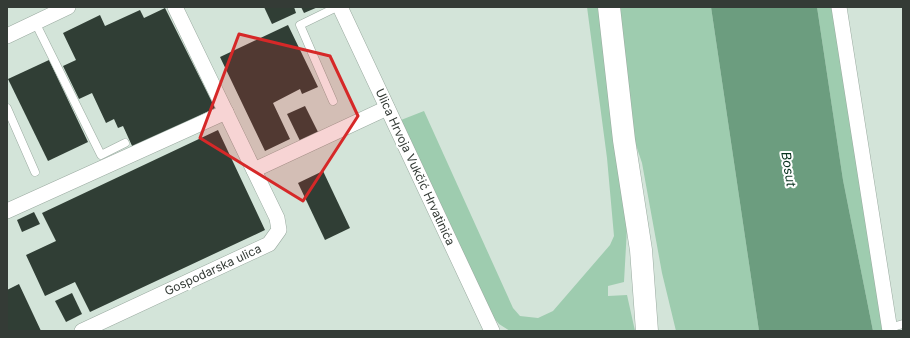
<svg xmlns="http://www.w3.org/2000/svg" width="910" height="338" viewBox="0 0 910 338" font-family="Inter,sans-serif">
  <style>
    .green { fill: #9eccaf }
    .water { fill: #6c9d7f }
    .building { fill: #303e35 }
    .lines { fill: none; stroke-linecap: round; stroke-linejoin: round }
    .lane-casing { stroke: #9aaaa0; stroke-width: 9 }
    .street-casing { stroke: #9aaaa0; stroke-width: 16 }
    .secondary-casing { stroke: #9aaaa0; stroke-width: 23 }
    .lane { stroke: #fff; stroke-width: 8 }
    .street { stroke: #fff; stroke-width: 15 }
    .secondary { stroke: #fff; stroke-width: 22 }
    .marked { fill: #d62828; fill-opacity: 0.2; stroke: #d62828; stroke-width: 3; stroke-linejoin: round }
    .labels { text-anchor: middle; stroke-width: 4; stroke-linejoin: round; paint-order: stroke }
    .street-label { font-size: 12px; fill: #343b36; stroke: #fff }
    .water-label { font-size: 13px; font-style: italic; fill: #08321e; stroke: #fff }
  </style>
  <rect width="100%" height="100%" fill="#d3e4d9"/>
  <!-- green -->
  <g class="green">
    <path d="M587 7H601L627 228 624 282 608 286V296L627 295 635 331H510L499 324 494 318 401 120 424 111 513 308 520 316 538 318 553 311 610 245 614 236 607 158Z"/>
    <path d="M616 7H711L759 331H676L662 273 642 163 633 136Z"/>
    <path d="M817 7H833L884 331H873L843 180Z"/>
  </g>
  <!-- water -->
  <path class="water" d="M711 7H817L843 180 873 331H759Z"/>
  <!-- building -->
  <g class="building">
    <path d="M264 7H294L296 13 272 24Z"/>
    <path d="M301 7H318L304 13Z"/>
    <path d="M165 8 215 108 133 148 123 126 118 128 114 119 106 123 92 93 79 99 63 66 76 60 63 33 100 15 105 26 140 10 144 18Z"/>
    <path d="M288 25 318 87 302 94 300 89 273 103 290 139 265 151 220 57Z"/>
    <path d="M49 60 88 142 48 161 8 79Z"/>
    <path d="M305 106 320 136 302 145 287 114Z"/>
    <path d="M218 130 265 230 90 312 75 282 45 296 26 255 56 241 42 213Z"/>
    <path d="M323 171 350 228 325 240 298 183Z"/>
    <path d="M34 212 40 224 22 232 17 220Z"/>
    <path d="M19 284 41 331H7V290Z"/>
    <path d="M72 293 82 314 66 322 55 301Z"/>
  </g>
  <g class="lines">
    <defs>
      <g id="lane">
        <path d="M35 22 101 155 125 143"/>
        <path d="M333 101 300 25 337 7"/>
        <path d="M7 108 35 172"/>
        <path d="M889 328 903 324"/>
      </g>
      <g id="street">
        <path d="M340 7 492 331"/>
        <path d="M839 7 890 331"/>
        <path d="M7 36 68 7"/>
        <path d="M254 170 387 108"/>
        <path d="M7 211 226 112"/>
        <path d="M82 331 269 244 279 230 277 218 175 7"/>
      </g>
      <path id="secondary" d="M609 7 624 140 641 250 647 331"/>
    </defs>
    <!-- lane casing -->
    <use href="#lane" class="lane-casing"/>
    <!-- street casing -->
    <use href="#street" class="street-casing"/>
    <!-- secondary casing -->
    <use href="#secondary" class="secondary-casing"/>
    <!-- lane -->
    <use href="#lane" class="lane"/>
    <!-- street -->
    <use href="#street" class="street"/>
    <!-- secondary -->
    <use href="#secondary" class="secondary"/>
  </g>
  <!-- marked area -->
  <path class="marked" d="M239 34 330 56 358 116 303 201 200 138Z"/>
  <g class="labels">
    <!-- street labels -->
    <g class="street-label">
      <text transform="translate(415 167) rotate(65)" y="4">Ulica Hrvoja Vukčić Hrvatinića</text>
      <text transform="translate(213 270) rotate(-25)" y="4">Gospodarska ulica</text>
    </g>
    <!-- water labels -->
    <g class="water-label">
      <text transform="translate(789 169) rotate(81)" y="5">Bosut</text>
    </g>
  </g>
  <!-- border -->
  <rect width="910" height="338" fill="none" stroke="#343b36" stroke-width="16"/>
</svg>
